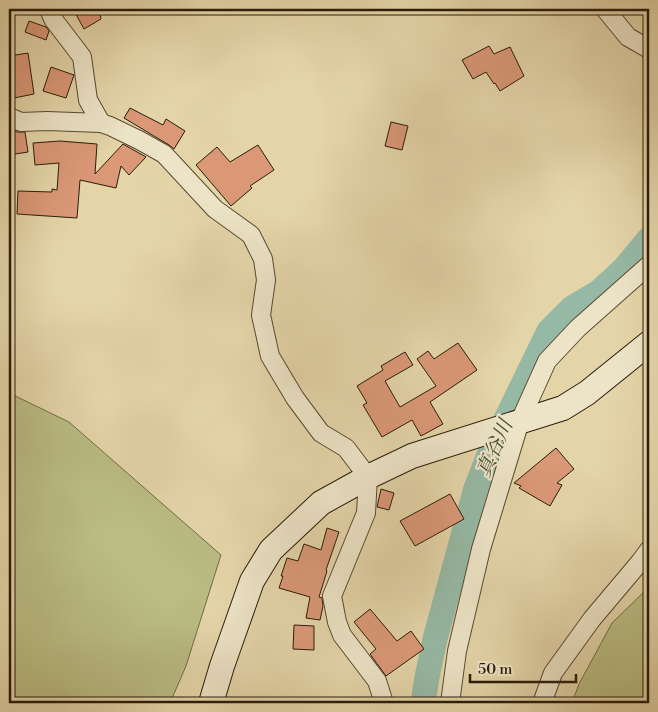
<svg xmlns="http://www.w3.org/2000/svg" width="658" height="712" viewBox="0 0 658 712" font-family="'Libre Bodoni','Noto Serif JP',serif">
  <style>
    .green { fill: #babc84; stroke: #726c46 }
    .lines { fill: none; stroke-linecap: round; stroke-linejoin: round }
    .river { stroke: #96b9a5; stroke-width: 25 }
    .building { fill: #da9877; stroke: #2a1c09 }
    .street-casing { stroke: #584a31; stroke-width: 20 }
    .secondary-casing { stroke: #2a1c09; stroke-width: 26 }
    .street { stroke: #ede4c7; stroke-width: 18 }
    .secondary { stroke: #ede4c7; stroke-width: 24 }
    .labels { text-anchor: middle; stroke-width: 4.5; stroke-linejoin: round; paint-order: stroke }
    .water-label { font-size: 20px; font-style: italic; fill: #4a4b38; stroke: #ede4c7 }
  </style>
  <rect width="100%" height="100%" fill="#e4d5a9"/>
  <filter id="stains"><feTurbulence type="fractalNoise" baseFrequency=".004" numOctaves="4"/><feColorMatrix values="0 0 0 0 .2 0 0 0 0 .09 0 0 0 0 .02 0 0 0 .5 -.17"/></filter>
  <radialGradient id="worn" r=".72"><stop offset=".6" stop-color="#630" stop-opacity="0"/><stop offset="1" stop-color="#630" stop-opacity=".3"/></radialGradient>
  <!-- green -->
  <g class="green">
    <path d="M9 393 69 422 221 555 186 666 170 703H9Z"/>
    <path d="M649 587V703H572L579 684 612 623Z"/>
  </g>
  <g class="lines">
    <!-- river -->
    <path class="river" d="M423 703 427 677 435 639 476 488 491 450 549 331 572 308 599 292 624 269 649 239"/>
  </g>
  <!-- building -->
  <g class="building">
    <path d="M73 9H99L101 19 84 29Z"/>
    <path d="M29 21 46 27 49 31 46 40 25 32Z"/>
    <path d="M489 46 494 54 510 47 524 76 500 91 495 83 494 84 486 72 473 79 462 60Z"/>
    <path d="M28 53 34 94 9 99V56Z"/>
    <path d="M51 67 74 75 66 98 43 91Z"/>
    <path d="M130 108 163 125 166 119 185 131 174 149 169 145 124 118Z"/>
    <path d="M391 122 408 126 402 150 385 146Z"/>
    <path d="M13 130 17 132H25L28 152 9 155V131Z"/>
    <path d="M60 141 97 144 95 174 123 144 146 157 129 175 121 166 116 188 80 180 77 218 17 214 18 191 52 192V189L57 190 59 163 35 165 33 143Z"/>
    <path d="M258 145 274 170 250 186 252 188 231 206 196 165 217 147 230 162Z"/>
    <path d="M458 343 477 370 430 402 443 424 421 436 412 420 382 437 363 405 367 403 357 386 383 370 381 366 405 352 413 365 385 381 400 407 436 386 417 359 428 351 434 359Z"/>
    <path d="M556 448 574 469 557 483 562 485 550 506 519 488 521 486 514 483Z"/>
    <path d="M381 489 394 493 389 510 377 507Z"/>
    <path d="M450 494 464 519 415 546 400 521Z"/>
    <path d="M327 528 339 532 326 570 327 571 319 597 322 598 323 606 320 620 306 618 310 597 279 588 283 576H281L287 558 298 561 304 544 321 550Z"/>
    <path d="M370 609 397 641 411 631 424 649 386 676 370 654 376 649 354 622Z"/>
    <path d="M294 625 314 626V650L293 649Z"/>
  </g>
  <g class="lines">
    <defs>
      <g id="street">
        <path d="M49 9 53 19 82 57 88 100 101 123"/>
        <path d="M605 9 628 37 649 49"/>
        <path d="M9 117 21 122 47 121 101 123 110 126 139 140 164 154 215 209 251 235 263 259 266 280 261 315 270 356 295 398 321 433 346 448 368 477 366 513 332 596 337 622 342 635 377 681 384 703"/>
        <path d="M450 703 457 651 481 549 520 421 547 361 578 328 649 265"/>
        <path d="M542 703 553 673 592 619 640 562 649 550"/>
      </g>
      <path id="secondary" d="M211 703 222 666 252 581 271 550 321 503 368 477 412 456 563 408 587 393 649 343"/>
    </defs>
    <!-- street casing -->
    <use href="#street" class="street-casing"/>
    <!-- secondary casing -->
    <use href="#secondary" class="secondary-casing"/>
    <!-- street -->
    <use href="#street" class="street"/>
    <!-- secondary -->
    <use href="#secondary" class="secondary"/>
  </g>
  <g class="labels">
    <!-- water labels -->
    <g class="water-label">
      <text transform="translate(494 448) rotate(-66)" y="7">真谷川</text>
    </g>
  </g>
  <!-- margin -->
  <rect width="658" height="712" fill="none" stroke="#e4d5a9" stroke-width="30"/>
  <rect x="10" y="10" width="638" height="692" fill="none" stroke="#2a1c09" stroke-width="2.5"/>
  <rect x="15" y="15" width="628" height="682" fill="none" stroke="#2a1c09"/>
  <!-- scale -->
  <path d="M470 674v8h106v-8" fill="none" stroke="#2a1c09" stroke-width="2.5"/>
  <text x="478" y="674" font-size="15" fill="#2a1c09" stroke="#ede4c7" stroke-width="4" paint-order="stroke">50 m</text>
  <rect width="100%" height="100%" filter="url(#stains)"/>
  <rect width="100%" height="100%" fill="url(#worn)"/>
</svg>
